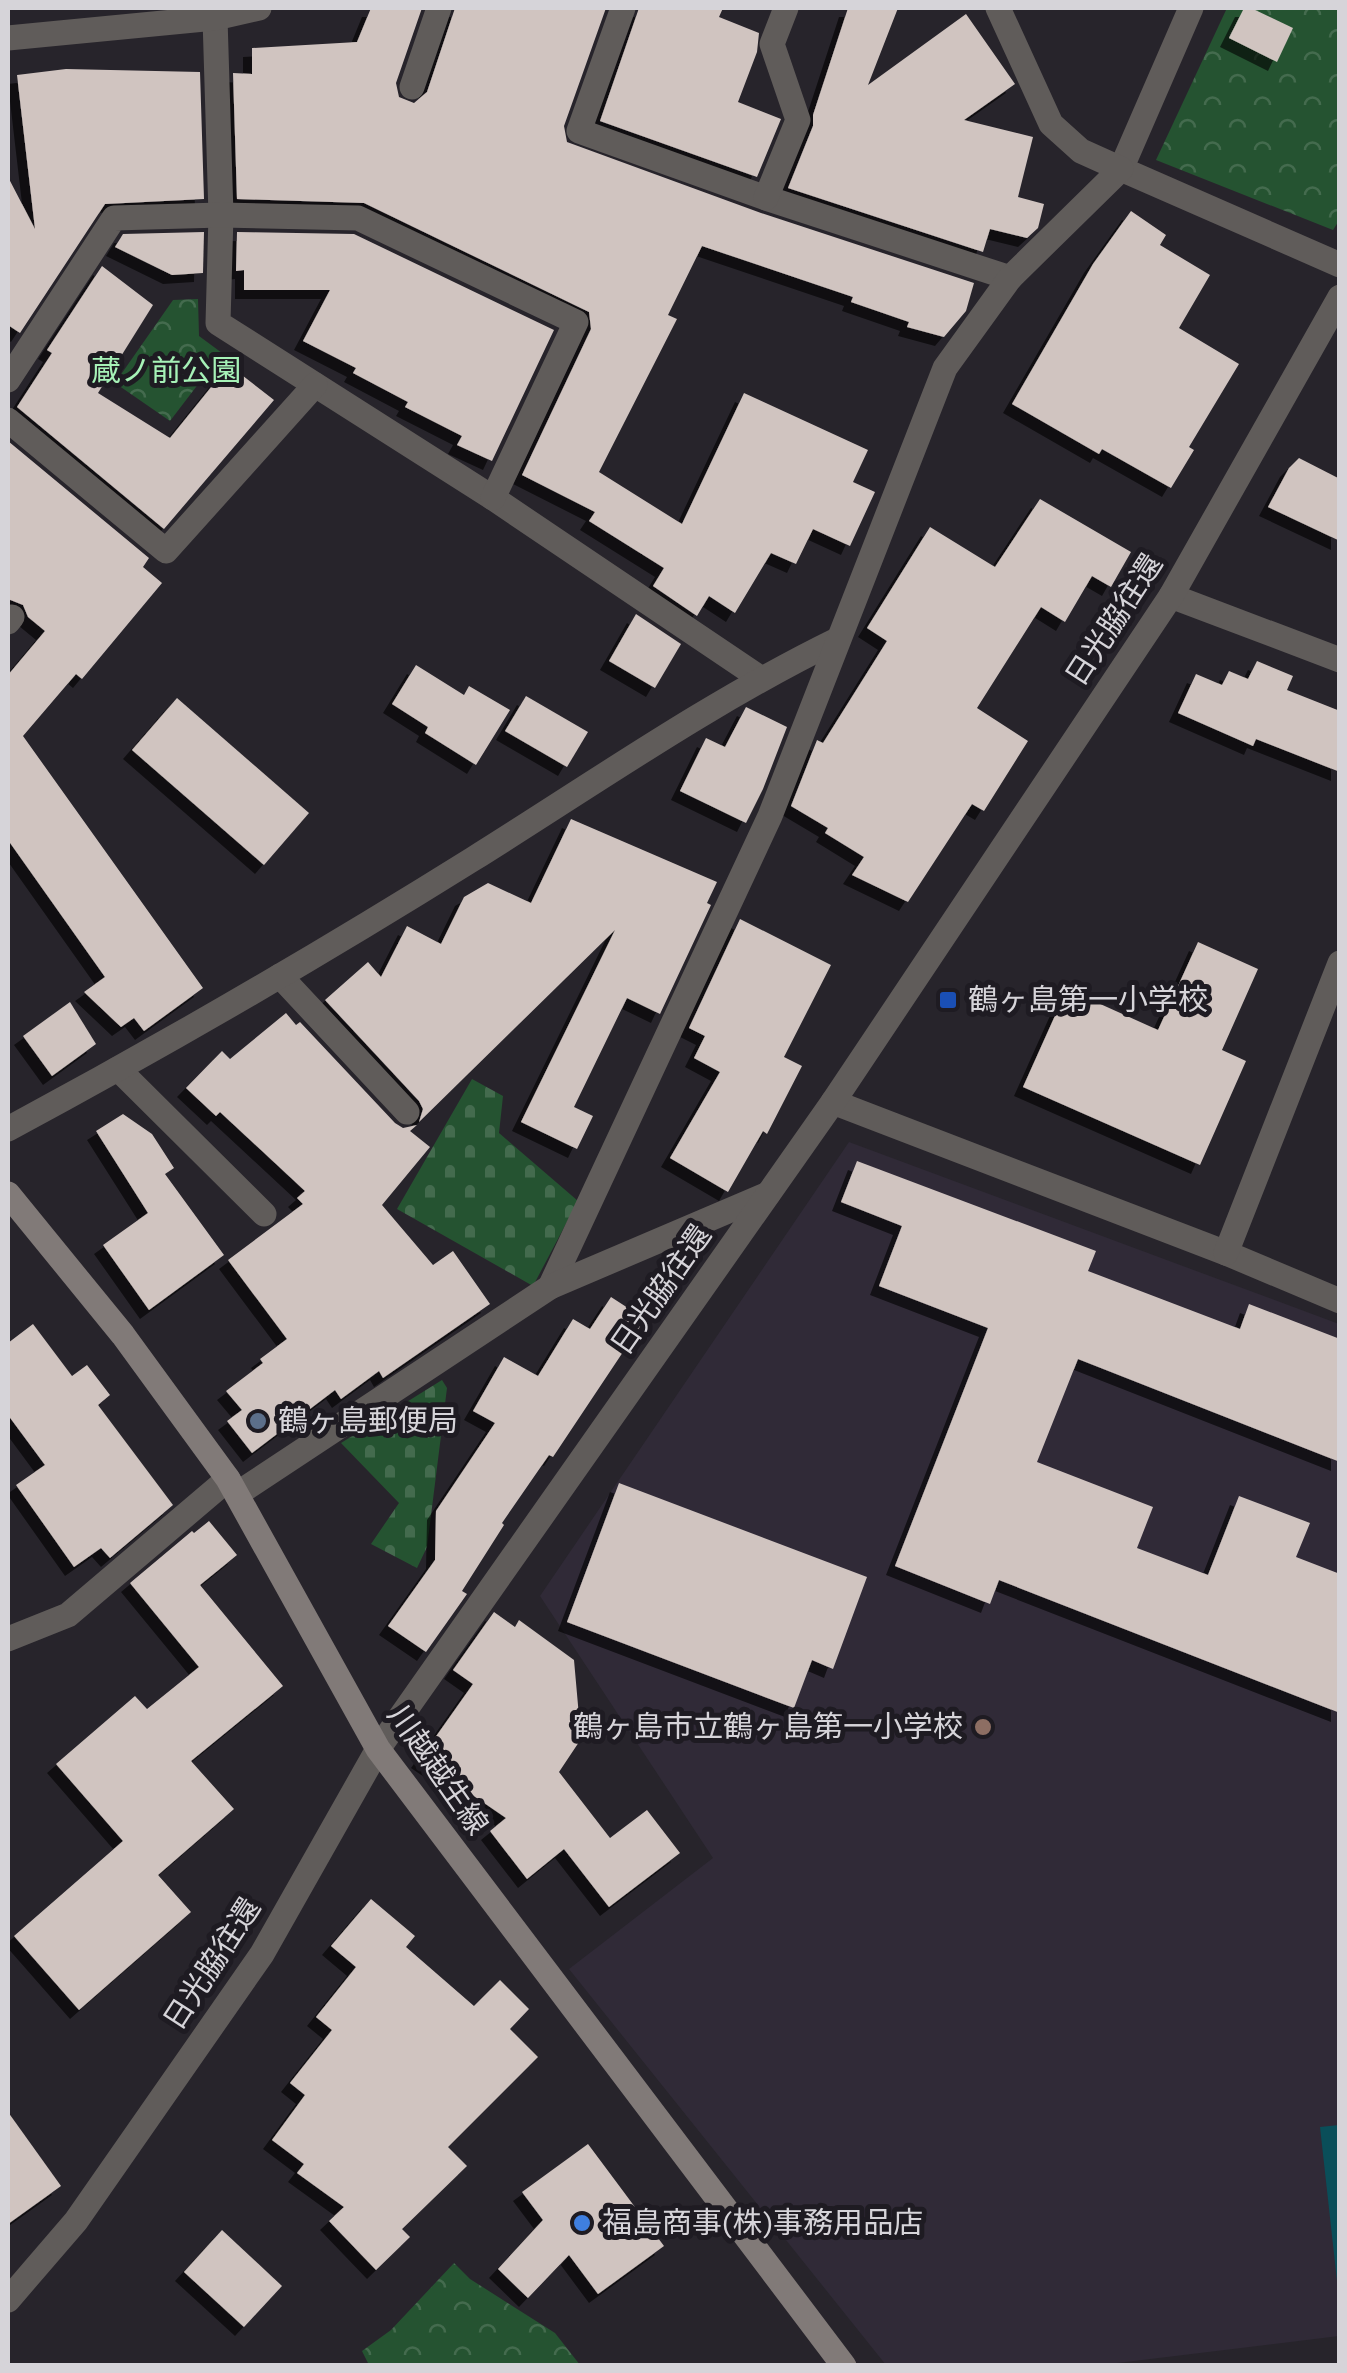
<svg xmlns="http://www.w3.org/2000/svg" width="1347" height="2373" viewBox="0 0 1347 2373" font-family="'Work Sans','Noto Sans JP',sans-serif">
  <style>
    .built { fill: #302a37 }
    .forest { fill: url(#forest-crowns) }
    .cemetery { fill: url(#cemetery-stones) }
    .water { fill: #0a4e59 }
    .building { fill: #d0c4c0; filter: url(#shadow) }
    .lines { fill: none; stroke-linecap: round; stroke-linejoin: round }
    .minor { stroke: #605c5a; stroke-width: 25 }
    .tertiary { stroke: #605c5a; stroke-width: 25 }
    .secondary { stroke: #817a78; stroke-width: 25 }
    .transit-dot { fill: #1a4fb4; stroke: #1e1b22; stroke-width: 4 }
    .service-dot { fill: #5c6f8a; stroke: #1e1b22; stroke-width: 4 }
    .education-dot { fill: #8d6e63; stroke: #1e1b22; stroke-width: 4 }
    .shop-dot { fill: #3f7fe0; stroke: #1e1b22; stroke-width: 4 }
    .labels { text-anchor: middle; stroke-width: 10; stroke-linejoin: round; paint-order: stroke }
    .park-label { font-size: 30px; fill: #a6f2b7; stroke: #1e1b22 }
    .street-label { font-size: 30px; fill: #d6d4d9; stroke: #1e1b22 }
    .poi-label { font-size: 30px; fill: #d6d4d9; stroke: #1e1b22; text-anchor: start }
  </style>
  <defs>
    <pattern id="forest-crowns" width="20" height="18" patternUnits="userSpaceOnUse" patternTransform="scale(2.5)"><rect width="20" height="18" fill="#255331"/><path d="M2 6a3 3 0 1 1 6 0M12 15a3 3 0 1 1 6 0" fill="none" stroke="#446b4e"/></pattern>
    <pattern id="cemetery-stones" width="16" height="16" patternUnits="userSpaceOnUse" patternTransform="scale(2.5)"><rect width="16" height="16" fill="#255331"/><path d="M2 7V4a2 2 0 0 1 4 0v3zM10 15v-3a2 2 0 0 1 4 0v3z" fill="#446b4e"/></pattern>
    <filter id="shadow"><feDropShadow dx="-9" dy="9" stdDeviation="0" flood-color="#0009"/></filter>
  </defs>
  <rect width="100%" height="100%" fill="#27242b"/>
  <!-- built -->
  <path class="built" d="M849 1142 1339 1324V2336L1101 2365H886L569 1969 713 1858 540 1596Z"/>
  <!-- forest -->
  <g class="forest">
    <path d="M1227 8H1339L1340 219 1333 230 1156 160Z"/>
    <path d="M198 299 199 336 222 353 170 421 115 383 173 300Z"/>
    <path d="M454 2263 470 2279 555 2333 580 2365H369L362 2351 391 2330Z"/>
  </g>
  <!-- cemetery -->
  <g class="cemetery">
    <path d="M472 1079 503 1096 499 1133 578 1201 533 1286 397 1209Z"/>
    <path d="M442 1380 447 1388 427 1547 417 1568 371 1544 399 1503 341 1443Z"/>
  </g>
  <!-- water -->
  <path class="water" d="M1339 2125H1340L1339 2299 1320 2127Z"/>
  <!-- building -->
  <g class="building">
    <path d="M371 8H422L396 83 399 97 414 103 427 92 455 8H606L564 126 567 142 761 213 974 283 966 311 944 337 907 327 909 322 851 302 853 297 702 246 668 315 677 319 599 472 682 524 744 393 868 450 853 482 875 492 850 546 813 529 796 564 771 553 735 613 709 596 697 616 653 586 664 568 589 521 595 512 522 475 591 329 589 312 364 203 237 199 233 73 252 74V48L357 42Z"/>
    <path d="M639 8H723L719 17 759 33 757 52 738 102 781 119 757 177 600 121Z"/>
    <path d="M848 8H898L868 85 966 14 1015 84 964 120 1033 137 1018 197 1044 204 1038 228 1027 238 990 229 983 252 788 188 813 126V115Z"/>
    <path d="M1244 8H1251L1293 28 1277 62 1229 38Z"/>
    <path d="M66 69 200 72 204 199 105 204 20 333 8 325V177L35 229 17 75Z"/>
    <path d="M1131 211 1166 235 1160 245 1210 275 1179 328 1239 364 1189 447 1194 450 1171 488 1102 449 1099 454 1012 404 1093 264Z"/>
    <path d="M204 232 203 273 172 275 115 247 123 234Z"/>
    <path d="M237 232 354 234 554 330 492 461 457 445 462 436 405 407 408 402 353 373 356 368 303 341 330 290H244V270L236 271Z"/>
    <path d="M102 266 153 305 98 393 170 438 229 365 274 400 164 529 17 407 52 353 47 350Z"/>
    <path d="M8 441 149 558 143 567 162 583 82 679 76 674 23 736 203 988 144 1031 134 1018 121 1027 84 992 105 977 8 840V675L45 631 28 617 23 605 8 599Z"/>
    <path d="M1299 458 1340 479V541L1268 507 1289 468Z"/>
    <path d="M1040 499 1131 552 1111 587 1092 576 1065 622 1041 607 977 708 1028 741 984 811 972 804 908 902 852 875 864 857 825 833 828 828 791 806 817 740 823 743 887 641 867 628 930 527 995 567Z"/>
    <path d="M636 614 681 644 655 688 609 661Z"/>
    <path d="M1257 661 1293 676 1287 690 1340 711V772L1256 739 1253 746 1178 713 1196 674 1222 685 1229 671 1248 679Z"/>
    <path d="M416 665 464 695 469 686 510 710 476 765 425 733 428 727 392 704Z"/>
    <path d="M526 696 588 732 567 767 505 731Z"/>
    <path d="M177 698 309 813 264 865 132 750Z"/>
    <path d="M746 707 787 727 763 789 746 823 680 791 706 738 725 747Z"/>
    <path d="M571 819 717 882 707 903 711 905 660 1014 627 998 574 1107 593 1116 577 1149 521 1122 615 930 419 1122 423 1109 419 1101 325 1000 368 962 381 977 407 926 441 944 464 897 488 883 531 903Z"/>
    <path d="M740 919 831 965 784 1057 802 1066 767 1134 763 1131 728 1192 670 1158 720 1072 694 1058 705 1036 689 1028Z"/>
    <path d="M1198 942 1258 969 1222 1050 1246 1061 1200 1165 1023 1087 1067 989 1158 1030Z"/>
    <path d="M70 1002 96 1044 52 1076 23 1036Z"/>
    <path d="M286 1013 296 1025 300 1022 395 1123 403 1128 417 1125 410 1131 430 1147 382 1205 433 1265 453 1251 490 1304 383 1378 379 1371 341 1399 335 1390 252 1453 227 1421 242 1410 226 1391 263 1363 260 1359 287 1339 228 1260 303 1204 297 1198 305 1191 220 1112 216 1116 186 1088 222 1051 230 1059Z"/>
    <path d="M123 1114 152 1134 174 1168 165 1174 224 1255 149 1310 103 1245 148 1213 96 1131Z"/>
    <path d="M857 1161 1096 1251 1088 1271 1240 1329 1249 1304 1340 1339V1462L1078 1359 1037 1462 1153 1507 1137 1548 1208 1575 1239 1496 1310 1523 1296 1557 1340 1574V1713L999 1580 990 1604 895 1566 988 1328 879 1286 902 1226 841 1202Z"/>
    <path d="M611 1297 645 1319 553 1457 549 1455 502 1523 504 1525 462 1591 467 1594 426 1652 388 1626 435 1560 436 1511 495 1423 473 1411 504 1357 538 1376 573 1319 590 1329Z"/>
    <path d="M33 1324 72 1376 87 1365 110 1395 98 1405 173 1505 110 1558 101 1548 74 1567 16 1485 45 1465 8 1415V1343Z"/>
    <path d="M619 1483 867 1577 833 1669 812 1660 794 1708 567 1622Z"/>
    <path d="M209 1521 237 1555 200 1585 283 1686 191 1761 234 1809 158 1875 191 1912 79 2010 14 1936 123 1841 56 1764 135 1696 147 1709 199 1667 130 1583 192 1531 194 1533Z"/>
    <path d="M494 1612 515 1627 519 1620 574 1660 581 1739 559 1772 610 1838 647 1810 680 1853 609 1907 564 1849 527 1879 490 1831 506 1818 420 1759 473 1684 453 1670Z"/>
    <path d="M371 1899 415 1936 406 1947 474 2006 500 1980 529 2009 510 2029 538 2057 448 2147 467 2166 402 2229 410 2237 376 2270 329 2221 344 2207 297 2173 304 2164 272 2140 305 2095 290 2083 332 2030 316 2017 356 1967 331 1946Z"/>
    <path d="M8 2112 61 2186 8 2224Z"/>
    <path d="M588 2144 664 2246 598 2294 569 2255 528 2298 498 2269 543 2220 522 2192Z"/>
    <path d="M222 2230 282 2286 244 2327 184 2272Z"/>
  </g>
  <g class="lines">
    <!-- minor -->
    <g class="minor">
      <path d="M623 8 579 131 766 198 1010 278"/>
      <path d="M1191 8 1121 169 1340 265"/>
      <path d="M215 18 221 215 218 323 493 498 760 678"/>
      <path d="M8 38 215 18 259 8"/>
      <path d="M412 87 439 8"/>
      <path d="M766 198 798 120 772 44 786 8"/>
      <path d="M8 380 114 218 221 215 358 218 576 322 493 498"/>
      <path d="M8 420 166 551 315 385"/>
      <path d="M8 622 12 617"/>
      <path d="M280 976 407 1112"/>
      <path d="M118 1069 264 1214"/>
      <path d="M833 1102 1226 1253 1340 1301"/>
      <path d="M8 1129C166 1044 321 954 473 859 593 784 710 702 837 640"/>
      <path d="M1226 1253 1340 963"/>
      <path d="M550 1287 770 816 945 368 1010 278 1121 169 1081 151 1051 124 998 8"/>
      <path d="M237 1494 550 1287 768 1194"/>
      <path d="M8 1639 68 1615 228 1479"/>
    </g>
    <!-- tertiary -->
    <g class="tertiary">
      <path d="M1171 596 1340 660"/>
      <path d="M8 2300 76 2221 262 1954 378 1749 833 1102 1171 596 1340 297"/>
    </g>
    <!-- secondary -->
    <path class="secondary" d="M8 1194 123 1335 228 1479 378 1749 844 2366"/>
  </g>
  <!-- markers -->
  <rect class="transit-dot" x="938" y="990" width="20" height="20" rx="5"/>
  <circle class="service-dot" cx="258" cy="1421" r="10"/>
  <circle class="education-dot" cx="983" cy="1727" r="10"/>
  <circle class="shop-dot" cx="582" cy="2223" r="10"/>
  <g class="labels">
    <!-- park labels -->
    <g class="park-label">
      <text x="166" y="381">蔵ノ前公園</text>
    </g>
    <!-- street labels -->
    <g class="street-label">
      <text transform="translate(1114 620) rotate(-57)" y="10">日光脇往還</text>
      <text transform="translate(661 1290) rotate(-55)" y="10">日光脇往還</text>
      <text transform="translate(438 1770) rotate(55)" y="10">川越越生線</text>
      <text transform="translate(212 1964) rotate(-57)" y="10">日光脇往還</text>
    </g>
    <!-- poi labels -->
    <g class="poi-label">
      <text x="968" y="1010">鶴ヶ島第一小学校</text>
      <text x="278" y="1431">鶴ヶ島郵便局</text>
      <text x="963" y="1737" text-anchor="end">鶴ヶ島市立鶴ヶ島第一小学校</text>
      <text x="602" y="2233">福島商事(株)事務用品店</text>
    </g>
  </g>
  <!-- border -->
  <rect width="1347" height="2373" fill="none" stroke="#d6d4d9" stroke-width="20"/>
</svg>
